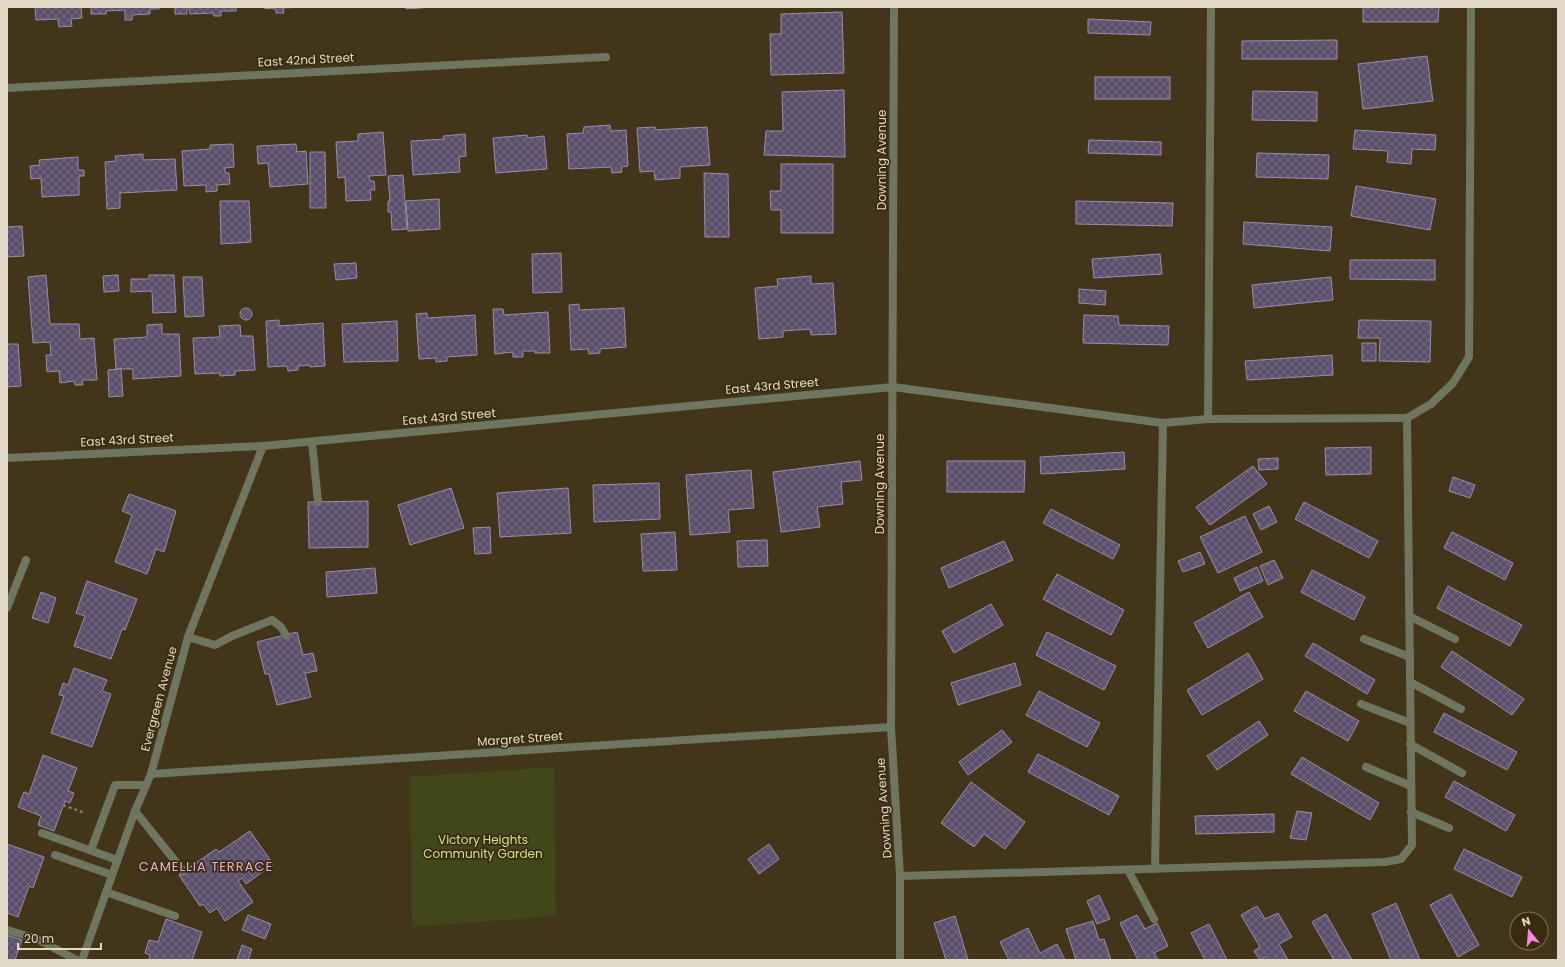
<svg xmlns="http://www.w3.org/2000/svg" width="1565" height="967" viewBox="0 0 1565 967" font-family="Poppins,sans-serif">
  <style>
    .green { fill: #41471a }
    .building { fill: url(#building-cross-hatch); stroke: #988ead }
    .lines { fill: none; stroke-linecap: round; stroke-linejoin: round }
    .path { stroke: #877b64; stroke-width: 2.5; stroke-dasharray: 3 3; stroke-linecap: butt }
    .service { stroke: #6f765f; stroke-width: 8 }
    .minor { stroke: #6f765f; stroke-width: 8 }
    .labels { text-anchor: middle; stroke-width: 3.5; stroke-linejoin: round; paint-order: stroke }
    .street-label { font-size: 12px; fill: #e2d9c9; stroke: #392b0e }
    .park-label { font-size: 12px; fill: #d3e18c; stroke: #392b0e }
    .neighbourhood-label { font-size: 13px; letter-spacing: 1px; fill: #ecacdf; stroke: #392b0e }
  </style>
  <defs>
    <pattern id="building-cross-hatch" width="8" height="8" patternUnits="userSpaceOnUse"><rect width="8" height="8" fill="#5b516d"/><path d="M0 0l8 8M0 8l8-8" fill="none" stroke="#726980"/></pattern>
  </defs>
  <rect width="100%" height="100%" fill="#433519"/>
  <!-- green -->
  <path class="green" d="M554 767 556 916 412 927 410 777Z"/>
  <!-- building -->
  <g class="building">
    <path d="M35 7H81L82 18 71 19 72 26 59 27 58 19 36 20Z"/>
    <path d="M91 7H159V9H150V14L132 15V20H125V10L106 11V14H91Z"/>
    <rect x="175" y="7" width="12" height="7"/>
    <path d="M189 7H236V11H221V16H214L213 13 190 14Z"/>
    <path d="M265 7H305L283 8 284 13H276V9H273V8L265 9Z"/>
    <path d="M406 7H434L406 9Z"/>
    <path d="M1363 7H1439L1438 22H1363Z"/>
    <path d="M842 12 844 73 771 75 770 34H781V14Z"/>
    <path d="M1088 19 1151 22 1150 35 1088 33Z"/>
    <path d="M1337 40V59H1242V41Z"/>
    <path d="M1427 56 1433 101 1363 109 1358 64Z"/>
    <rect x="1095" y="77" width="75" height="22"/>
    <path d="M844 90 845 157 764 155 766 131H783L782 92Z"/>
    <path d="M1253 91 1317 92V121L1252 120Z"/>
    <path d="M610 125 611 131 626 130 628 166 621 167 622 172 612 173 611 167 569 169 567 134 583 133 584 127Z"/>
    <path d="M655 127V130L707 127 710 165 680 167V178L655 180 654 171 640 172 637 128Z"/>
    <path d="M1355 130 1436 135 1435 150 1412 149 1411 164 1387 162 1388 151 1353 149Z"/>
    <path d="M383 132 386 175 369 176 370 181H374L375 190H370L371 200 346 201 345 177 338 178 336 142 358 141V134Z"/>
    <path d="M465 134 466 156 459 157 460 172 413 175 411 141 444 139 443 136Z"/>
    <path d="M527 135V138L544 136 547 169 496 173 493 138Z"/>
    <path d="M1089 140 1161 142V155L1088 153Z"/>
    <path d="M233 144 234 167 225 168V173H229L230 184 217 185V191L206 192V185L184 186 182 151 210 149V145Z"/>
    <path d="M296 144 297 152 306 151 308 184 270 187 268 163 258 164 257 146Z"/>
    <path d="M310 152H325L326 208H310Z"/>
    <path d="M1257 153 1329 155 1328 179 1256 177Z"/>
    <path d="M143 154V160L175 159 177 190 120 193V208L107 209 105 162 116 161 115 156Z"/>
    <path d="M78 157V170H84V176H79V195L42 197 41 178 31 179 30 166 40 165 39 160Z"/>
    <path d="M781 164H833V233H781V210H771L770 191H781Z"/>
    <path d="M704 173 728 174 729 237H705Z"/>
    <path d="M403 175 407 229 392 230 391 212H388V201H390L388 176Z"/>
    <path d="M1356 186 1436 199 1430 230 1351 216Z"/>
    <path d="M439 199 440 229 408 231 406 201Z"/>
    <path d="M220 201H249L251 242 221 244Z"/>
    <path d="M1076 201 1173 203 1172 226 1076 224Z"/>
    <path d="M1244 222 1332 227 1330 251 1243 244Z"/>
    <path d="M22 226 24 256 7 257V227Z"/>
    <path d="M561 253 562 292 533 293 532 254Z"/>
    <path d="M1160 254 1162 274 1094 278 1092 259Z"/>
    <path d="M1350 260H1435V280L1350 279Z"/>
    <path d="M356 263 357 278 336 280 334 264Z"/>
    <path d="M46 275 50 324H79L80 339 94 338 97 380H82L83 385H75L74 381 60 383 59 371 47 372 46 355H51L50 342 33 343 28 277Z"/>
    <path d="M118 275 119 291 104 292 103 276Z"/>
    <path d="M149 275H174L176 312 153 313 152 291 131 292V279H149Z"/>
    <path d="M811 276V284L833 283 836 334 811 335 810 329 783 331V337L759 339 755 288 778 286 777 279Z"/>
    <path d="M183 277H202L204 316 185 317Z"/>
    <path d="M1331 277 1333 300 1254 308 1252 285Z"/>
    <path d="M1079 289 1106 291 1105 305 1079 303Z"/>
    <path d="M579 304V310L624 308 626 347 600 349V353L589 354 588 349 571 350 569 305Z"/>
    <circle cx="246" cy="314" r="6"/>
    <path d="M493 309H503L504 315 548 312 550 353H535V351H523V357H513V352L495 354Z"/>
    <path d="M427 313V318L475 315 477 355 447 357V361L436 362V358L419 359 416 314Z"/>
    <path d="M1084 315 1118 316 1119 325 1169 326 1168 345 1083 343Z"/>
    <path d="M279 320V326L323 323 325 366 310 367V365L298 366V370L288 371 287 366 268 367 266 321Z"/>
    <path d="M1359 320 1431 321 1430 362 1379 361 1380 338H1358Z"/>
    <path d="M397 321 398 361 344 362 342 324Z"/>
    <path d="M162 324V334H179L181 376 133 379V369H116L114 339 147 337V325Z"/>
    <path d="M240 325 241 336H253L255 370 235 371V375L220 376V373L195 374 193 338 220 337 219 326Z"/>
    <rect x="1362" y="343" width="14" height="18"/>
    <path d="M7 344H18L21 386 7 387Z"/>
    <path d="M1332 355 1333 375 1247 380 1245 361Z"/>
    <path d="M121 369 123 396 109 397 108 370Z"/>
    <path d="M1371 447V474L1326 475 1325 448Z"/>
    <path d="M1124 452 1125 469 1041 474 1040 457Z"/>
    <path d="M1278 458V469L1259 470 1258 459Z"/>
    <path d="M860 461 862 480 841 482 843 504 817 507 820 527 781 532 773 472Z"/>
    <path d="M947 461H1025L1024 492H947Z"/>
    <path d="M1253 466 1267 484 1210 525 1196 507Z"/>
    <path d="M751 470 754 508 728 510 730 532 690 535 686 475Z"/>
    <path d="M1453 477 1475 485 1470 498 1449 491Z"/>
    <path d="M659 483 660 519 594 522 593 485Z"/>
    <path d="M451 488 464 528 410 545 398 505Z"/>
    <path d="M568 488 571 533 500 537 497 493Z"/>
    <path d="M129 494 176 511 164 552 156 549 147 574 115 562 132 515 122 511Z"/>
    <path d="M368 501V547L309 548 308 502Z"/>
    <path d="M1304 502 1378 541 1369 558 1295 519Z"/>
    <path d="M1269 506 1277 522 1261 530 1253 514Z"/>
    <path d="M1051 509 1120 545 1113 559 1043 523Z"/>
    <path d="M1245 516 1262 552 1218 573 1200 537Z"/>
    <path d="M490 527 491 553 475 554 473 528Z"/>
    <path d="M675 532 677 570 643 571 641 534Z"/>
    <path d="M1452 532 1513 563 1505 580 1444 548Z"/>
    <path d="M767 540 768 566 738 567 737 541Z"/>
    <path d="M1004 541 1013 560 949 588 941 568Z"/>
    <path d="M1200 552 1205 564 1183 572 1178 561Z"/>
    <path d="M1274 560 1283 578 1268 585 1260 566Z"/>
    <path d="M1257 567 1263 581 1240 591 1234 578Z"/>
    <path d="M375 568 377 593 327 597 326 572Z"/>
    <path d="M1312 570 1365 597 1354 620 1301 592Z"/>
    <path d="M1057 574 1124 610 1111 635 1043 599Z"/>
    <path d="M87 581 137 599 125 630 122 629 111 659 74 646 85 616 76 613Z"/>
    <path d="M1448 586 1522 625 1510 646 1437 608Z"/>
    <path d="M41 592 56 598 48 623 32 618Z"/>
    <path d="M1249 592 1263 617 1208 648 1194 623Z"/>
    <path d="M991 604 1003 625 954 653 942 631Z"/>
    <path d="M297 632 303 655 313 653 317 671 305 673 311 697 277 705 269 674H265L257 642Z"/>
    <path d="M1047 632 1116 666 1104 690 1036 655Z"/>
    <path d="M1313 643 1375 680 1367 694 1305 656Z"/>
    <path d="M1452 651 1524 699 1512 715 1441 667Z"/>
    <path d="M1248 653 1263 679 1202 715 1187 690Z"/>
    <path d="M1015 663 1021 685 958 705 951 683Z"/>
    <path d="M74 668 107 680 102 691 111 694 92 747 51 733 64 696 59 695 63 683 68 685Z"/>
    <path d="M1039 691 1100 723 1087 747 1026 715Z"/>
    <path d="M1306 691 1359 721 1348 741 1294 711Z"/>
    <path d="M1444 713 1517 752 1507 770 1434 732Z"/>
    <path d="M1259 721 1268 735 1217 770 1207 756Z"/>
    <path d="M1002 730 1012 742 968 775 959 762Z"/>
    <path d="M1038 754 1119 796 1109 815 1028 772Z"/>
    <path d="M43 755 77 768 68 791 74 793 70 803 65 801 54 831 38 825 41 816 18 807 24 792 29 794Z"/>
    <path d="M1302 757 1379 803 1370 820 1291 774Z"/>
    <path d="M1454 781 1515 815 1506 831 1445 797Z"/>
    <path d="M971 782 1025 822 1005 849 984 834 974 847 941 823Z"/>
    <path d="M1297 811 1312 813 1306 840 1290 838Z"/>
    <path d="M1274 814V832L1196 834 1195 816Z"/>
    <path d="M250 831 273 864 246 884 242 878 238 881 253 902 225 921 217 908 210 913 203 904 200 906 179 875 216 849 219 852Z"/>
    <path d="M7 844 44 857 33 888 29 886 18 917 7 913Z"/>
    <path d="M769 844 779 859 759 874 748 859Z"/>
    <path d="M1464 849 1522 877 1512 897 1454 869Z"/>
    <path d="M1451 894 1479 945 1458 957 1430 905Z"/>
    <path d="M1099 895 1110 919 1097 924 1087 901Z"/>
    <path d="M1396 903 1420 960H1391L1372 914Z"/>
    <path d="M1257 906 1265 919 1278 913 1292 937 1279 944 1288 960H1267L1265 957 1260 960 1254 951 1260 947 1241 915Z"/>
    <path d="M1326 914 1352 960H1334L1312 922Z"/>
    <path d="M248 915 271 924 265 939 242 930Z"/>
    <path d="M1137 915 1145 929 1157 923 1168 946 1154 953 1158 960H1138L1120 923Z"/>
    <path d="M955 916 968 960H946L934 923Z"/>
    <path d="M166 919 202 932 192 960H149L150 955 145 953 149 940 158 942Z"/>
    <path d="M1093 921 1099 940 1104 939 1111 960H1076L1066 929Z"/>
    <path d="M1209 924 1227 960H1205L1191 933Z"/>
    <path d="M1028 928 1040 953 1057 944 1065 960H1009L1000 942Z"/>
    <path d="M7 935 22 940 15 960H7Z"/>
    <path d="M242 945 252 949 248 960H237Z"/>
  </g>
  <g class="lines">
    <!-- path -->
    <path class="path" d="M63 805 85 813"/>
    <!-- service -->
    <g class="service">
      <path d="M312 442 318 502"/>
      <path d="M7 608 26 560"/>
      <path d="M1409 616 1455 639"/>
      <path d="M188 637 215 645 232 636 272 620 281 627 286 635"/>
      <path d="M1364 639 1410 657"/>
      <path d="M1410 682 1461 709"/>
      <path d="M1361 704 1410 723"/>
      <path d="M1410 744 1462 773"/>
      <path d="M1366 767 1411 786"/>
      <path d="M135 811 184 872"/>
      <path d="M1411 812 1449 828"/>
      <path d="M42 833 117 860"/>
      <path d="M91 850 115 785H146"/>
      <path d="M55 855 112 875"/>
      <path d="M1128 870 1154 919"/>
      <path d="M106 892 175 916"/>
      <path d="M7 930 37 939 77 960"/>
    </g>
    <!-- minor -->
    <g class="minor">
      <path d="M894 7 891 727 900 876V960"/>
      <path d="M7 88 606 57"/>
      <path d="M1208 419 1211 7"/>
      <path d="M7 458 263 446 893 387 1163 423 1208 419 1407 418"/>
      <path d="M151 774 891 727"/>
      <path d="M1155 869 1163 423"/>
      <path d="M900 876 1385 862 1401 859 1412 845 1407 418 1431 404 1453 383 1469 357 1471 7"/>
      <path d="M82 960 135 811 151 774 188 637 263 446"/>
    </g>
  </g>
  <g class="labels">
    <!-- street labels -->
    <g class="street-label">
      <text transform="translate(306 60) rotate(-3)" y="4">East 42nd Street</text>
      <text transform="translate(882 160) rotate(-90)" y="4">Downing Avenue</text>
      <text transform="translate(772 386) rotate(-5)" y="4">East 43rd Street</text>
      <text transform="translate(449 417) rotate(-5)" y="4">East 43rd Street</text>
      <text transform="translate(127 440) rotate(-3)" y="4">East 43rd Street</text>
      <text transform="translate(880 484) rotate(-90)" y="4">Downing Avenue</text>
      <text transform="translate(159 699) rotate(-75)" y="4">Evergreen Avenue</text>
      <text transform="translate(520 739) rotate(-4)" y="4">Margret Street</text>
      <text transform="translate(884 808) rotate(-94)" y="4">Downing Avenue</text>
    </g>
    <!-- park labels -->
    <g class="park-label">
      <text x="483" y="844">Victory Heights<tspan x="483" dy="14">Community Garden</tspan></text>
    </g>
    <!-- neighbourhood labels -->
    <g class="neighbourhood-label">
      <text x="206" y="871">CAMELLIA TERRACE</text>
    </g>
  </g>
  <!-- border -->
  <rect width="1565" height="967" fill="none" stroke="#e2d9c9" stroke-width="16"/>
  <!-- north arrow -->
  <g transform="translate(1529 931) rotate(343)"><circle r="19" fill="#392b0e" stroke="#7d7159"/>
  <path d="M0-3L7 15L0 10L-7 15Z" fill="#fa87e7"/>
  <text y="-6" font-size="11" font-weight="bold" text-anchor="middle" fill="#e2d9c9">N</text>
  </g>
  <!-- scale -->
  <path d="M18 943v6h83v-6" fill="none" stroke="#e2d9c9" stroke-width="2"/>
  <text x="24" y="943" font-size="12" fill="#e2d9c9" stroke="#392b0e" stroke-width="3" paint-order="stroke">20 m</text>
</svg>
